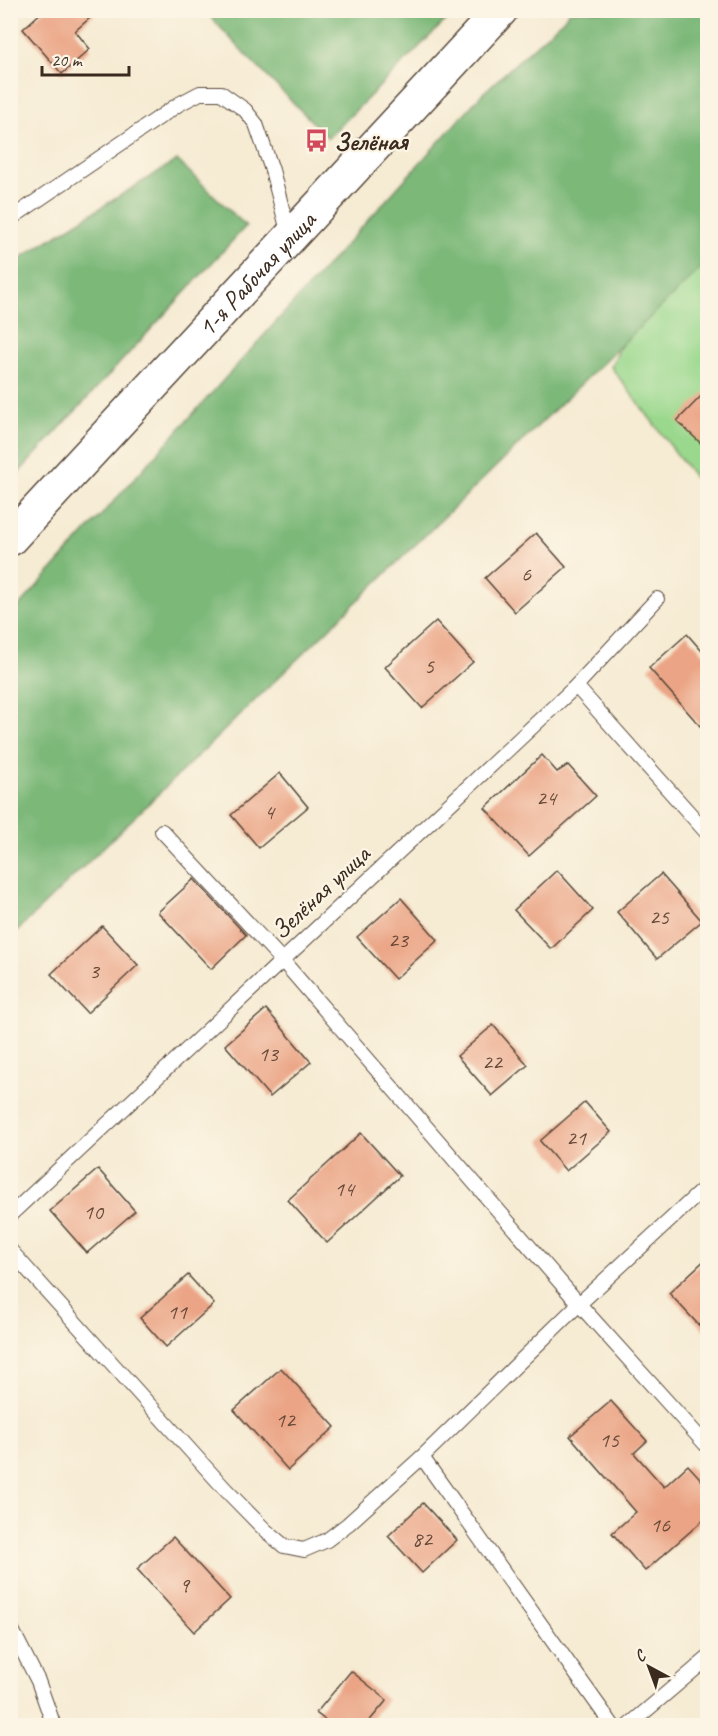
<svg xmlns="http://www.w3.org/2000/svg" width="718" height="1736" viewBox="0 0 718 1736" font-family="Caveat,sans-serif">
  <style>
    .green { fill: #9ad88d; stroke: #6a8156; stroke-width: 1.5 }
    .forest { fill: #7bb878; stroke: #5b714b; stroke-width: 1.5 }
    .building { fill: #eba586 }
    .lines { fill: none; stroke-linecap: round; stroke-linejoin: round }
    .service-casing { stroke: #574739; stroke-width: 16 }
    .primary-casing { stroke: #574739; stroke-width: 36 }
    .service { stroke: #fff; stroke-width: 14 }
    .primary { stroke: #fff; stroke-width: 33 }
    .labels { text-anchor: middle; stroke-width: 4.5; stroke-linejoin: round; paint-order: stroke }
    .number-label { font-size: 22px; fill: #674938 }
    .poi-label { font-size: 26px; font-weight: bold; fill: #3b2a1e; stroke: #fcf5e5; text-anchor: start }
    .street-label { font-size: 26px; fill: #3b2a1e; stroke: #fcf5e5 }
  </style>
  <rect width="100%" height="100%" fill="#fcf5e5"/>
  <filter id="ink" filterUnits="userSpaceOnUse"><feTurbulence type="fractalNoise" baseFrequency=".0167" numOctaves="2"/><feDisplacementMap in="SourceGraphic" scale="12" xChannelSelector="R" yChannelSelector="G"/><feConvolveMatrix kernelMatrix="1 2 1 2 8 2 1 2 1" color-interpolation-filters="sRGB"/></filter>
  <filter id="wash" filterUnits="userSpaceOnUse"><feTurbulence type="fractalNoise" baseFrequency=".008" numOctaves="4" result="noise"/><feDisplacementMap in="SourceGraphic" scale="24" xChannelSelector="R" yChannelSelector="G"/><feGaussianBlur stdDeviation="1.35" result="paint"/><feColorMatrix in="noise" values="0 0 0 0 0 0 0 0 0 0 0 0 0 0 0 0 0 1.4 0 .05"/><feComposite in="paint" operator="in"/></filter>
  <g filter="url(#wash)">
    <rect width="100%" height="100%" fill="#f6ebd3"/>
    <!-- green -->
    <path class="green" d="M707 162V494L611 367Z"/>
    <!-- forest -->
    <g class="forest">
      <path d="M205 11H455L328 138 247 56Z"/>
      <path d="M570 11H707V262L11 937V615L483 93 562 21Z"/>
      <path d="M177 160 246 226 11 481V264Z"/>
    </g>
    <g id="blocks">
      <!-- building -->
      <g class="building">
        <path d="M44 10H99L75 31 90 49 62 74 23 29Z"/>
        <path d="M708 389V450L677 421Z"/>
        <path d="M536 533 566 567 515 612 485 578Z"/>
        <path d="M436 621 473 662 422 708 385 667Z"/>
        <path d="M687 634 708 658V735L649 668Z"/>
        <path d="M542 755 557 772 568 765 596 796 529 856 485 808Z"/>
        <path d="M280 773 308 807 259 848 231 815Z"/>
        <path d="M557 870 593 910 551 949 514 910Z"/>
        <path d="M661 874 702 921 657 959 617 912Z"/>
        <path d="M194 879 246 935 211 969 158 912Z"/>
        <path d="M401 898 438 940 395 979 357 937Z"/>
        <path d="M102 926 138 965 87 1013 51 974Z"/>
        <path d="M266 1009 311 1062 270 1097 225 1045Z"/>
        <path d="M493 1025 528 1065 492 1096 457 1056Z"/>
        <path d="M585 1102 611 1132 566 1171 540 1141Z"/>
        <path d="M361 1133 400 1176 327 1243 288 1200Z"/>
        <path d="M98 1169 135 1211 87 1253 50 1211Z"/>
        <path d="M708 1257V1335L669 1293Z"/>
        <path d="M188 1275 214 1304 166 1347 140 1318Z"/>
        <path d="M281 1368 335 1427 288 1470 234 1410Z"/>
        <path d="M611 1401 647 1441 634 1453 664 1487 688 1465 708 1487V1516L645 1571 612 1533 636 1512 570 1436Z"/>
        <path d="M423 1503 457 1540 422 1573 388 1536Z"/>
        <path d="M173 1537 230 1599 194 1632 137 1569Z"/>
        <path d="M351 1671 387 1700 366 1725H332L316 1713Z"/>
      </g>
    </g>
  </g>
  <g filter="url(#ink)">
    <use href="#blocks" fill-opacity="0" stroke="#574739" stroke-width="1.5"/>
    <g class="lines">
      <defs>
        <g id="service">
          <path d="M10 219 179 104 200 93H221L245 110 256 124 272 170 289 235"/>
          <path d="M576 686 708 834"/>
          <path d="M162 831 282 960 579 1304 708 1447"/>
          <path d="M10 1215 576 686 657 599"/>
          <path d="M10 1250 225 1489 266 1531 284 1546 304 1550 327 1540 348 1524 422 1457 579 1304 708 1185"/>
          <path d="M422 1457 613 1726"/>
          <path d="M10 1626 38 1681 54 1726"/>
          <path d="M628 1726 708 1658"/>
        </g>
        <g id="primary">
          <path id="s1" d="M10 539 501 10"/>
        </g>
      </defs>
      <!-- service casing -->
      <use href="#service" class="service-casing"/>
      <!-- primary casing -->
      <use href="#primary" class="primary-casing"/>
      <!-- service -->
      <use href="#service" class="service"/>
      <!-- primary -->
      <use href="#primary" class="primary"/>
    </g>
  </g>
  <!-- icons -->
  <defs>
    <symbol id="bus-bare" viewBox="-9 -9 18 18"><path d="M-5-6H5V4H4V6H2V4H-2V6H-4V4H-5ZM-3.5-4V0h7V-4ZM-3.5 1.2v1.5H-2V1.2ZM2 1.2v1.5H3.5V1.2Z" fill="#d1495b" stroke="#fcf5e5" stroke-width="2.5" paint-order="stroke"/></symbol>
  </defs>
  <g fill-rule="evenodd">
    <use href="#bus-bare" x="300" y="124" width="33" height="33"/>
  </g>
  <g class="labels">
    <!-- number labels -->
    <g class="number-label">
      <text x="526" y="581">6</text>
      <text x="429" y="673">5</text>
      <text x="546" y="805">24</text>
      <text x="269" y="819">4</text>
      <text x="659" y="924">25</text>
      <text x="398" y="947">23</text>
      <text x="94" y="978">3</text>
      <text x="268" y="1061">13</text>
      <text x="492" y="1069">22</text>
      <text x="576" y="1145">21</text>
      <text x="344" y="1196">14</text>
      <text x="93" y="1219">10</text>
      <text x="177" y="1319">11</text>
      <text x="285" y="1427">12</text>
      <text x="609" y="1447">15</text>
      <text x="660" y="1532">16</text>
      <text x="422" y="1546">82</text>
      <text x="184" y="1592">9</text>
    </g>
    <!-- poi labels -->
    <g class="poi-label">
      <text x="334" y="150">Зелёная</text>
    </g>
    <!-- street labels -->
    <g class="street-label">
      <text dy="9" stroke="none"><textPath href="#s1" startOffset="362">1-я Рабочая улица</textPath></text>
      <text transform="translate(320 892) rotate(-43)" y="9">Зелёная улица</text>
    </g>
  </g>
  <!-- margin -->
  <rect width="718" height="1736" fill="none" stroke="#fcf5e5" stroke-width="36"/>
  <!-- north arrow -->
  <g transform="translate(649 1667) rotate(319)" stroke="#fcf5e5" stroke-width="4.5" paint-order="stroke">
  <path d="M0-4.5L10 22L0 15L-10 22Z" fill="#3b2a1e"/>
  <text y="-9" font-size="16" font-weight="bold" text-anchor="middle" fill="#3b2a1e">С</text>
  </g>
  <!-- scale -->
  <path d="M42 66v9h87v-9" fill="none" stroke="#3b2a1e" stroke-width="3"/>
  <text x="51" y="66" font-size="18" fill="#3b2a1e" stroke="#fcf5e5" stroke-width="4.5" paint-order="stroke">20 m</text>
</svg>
